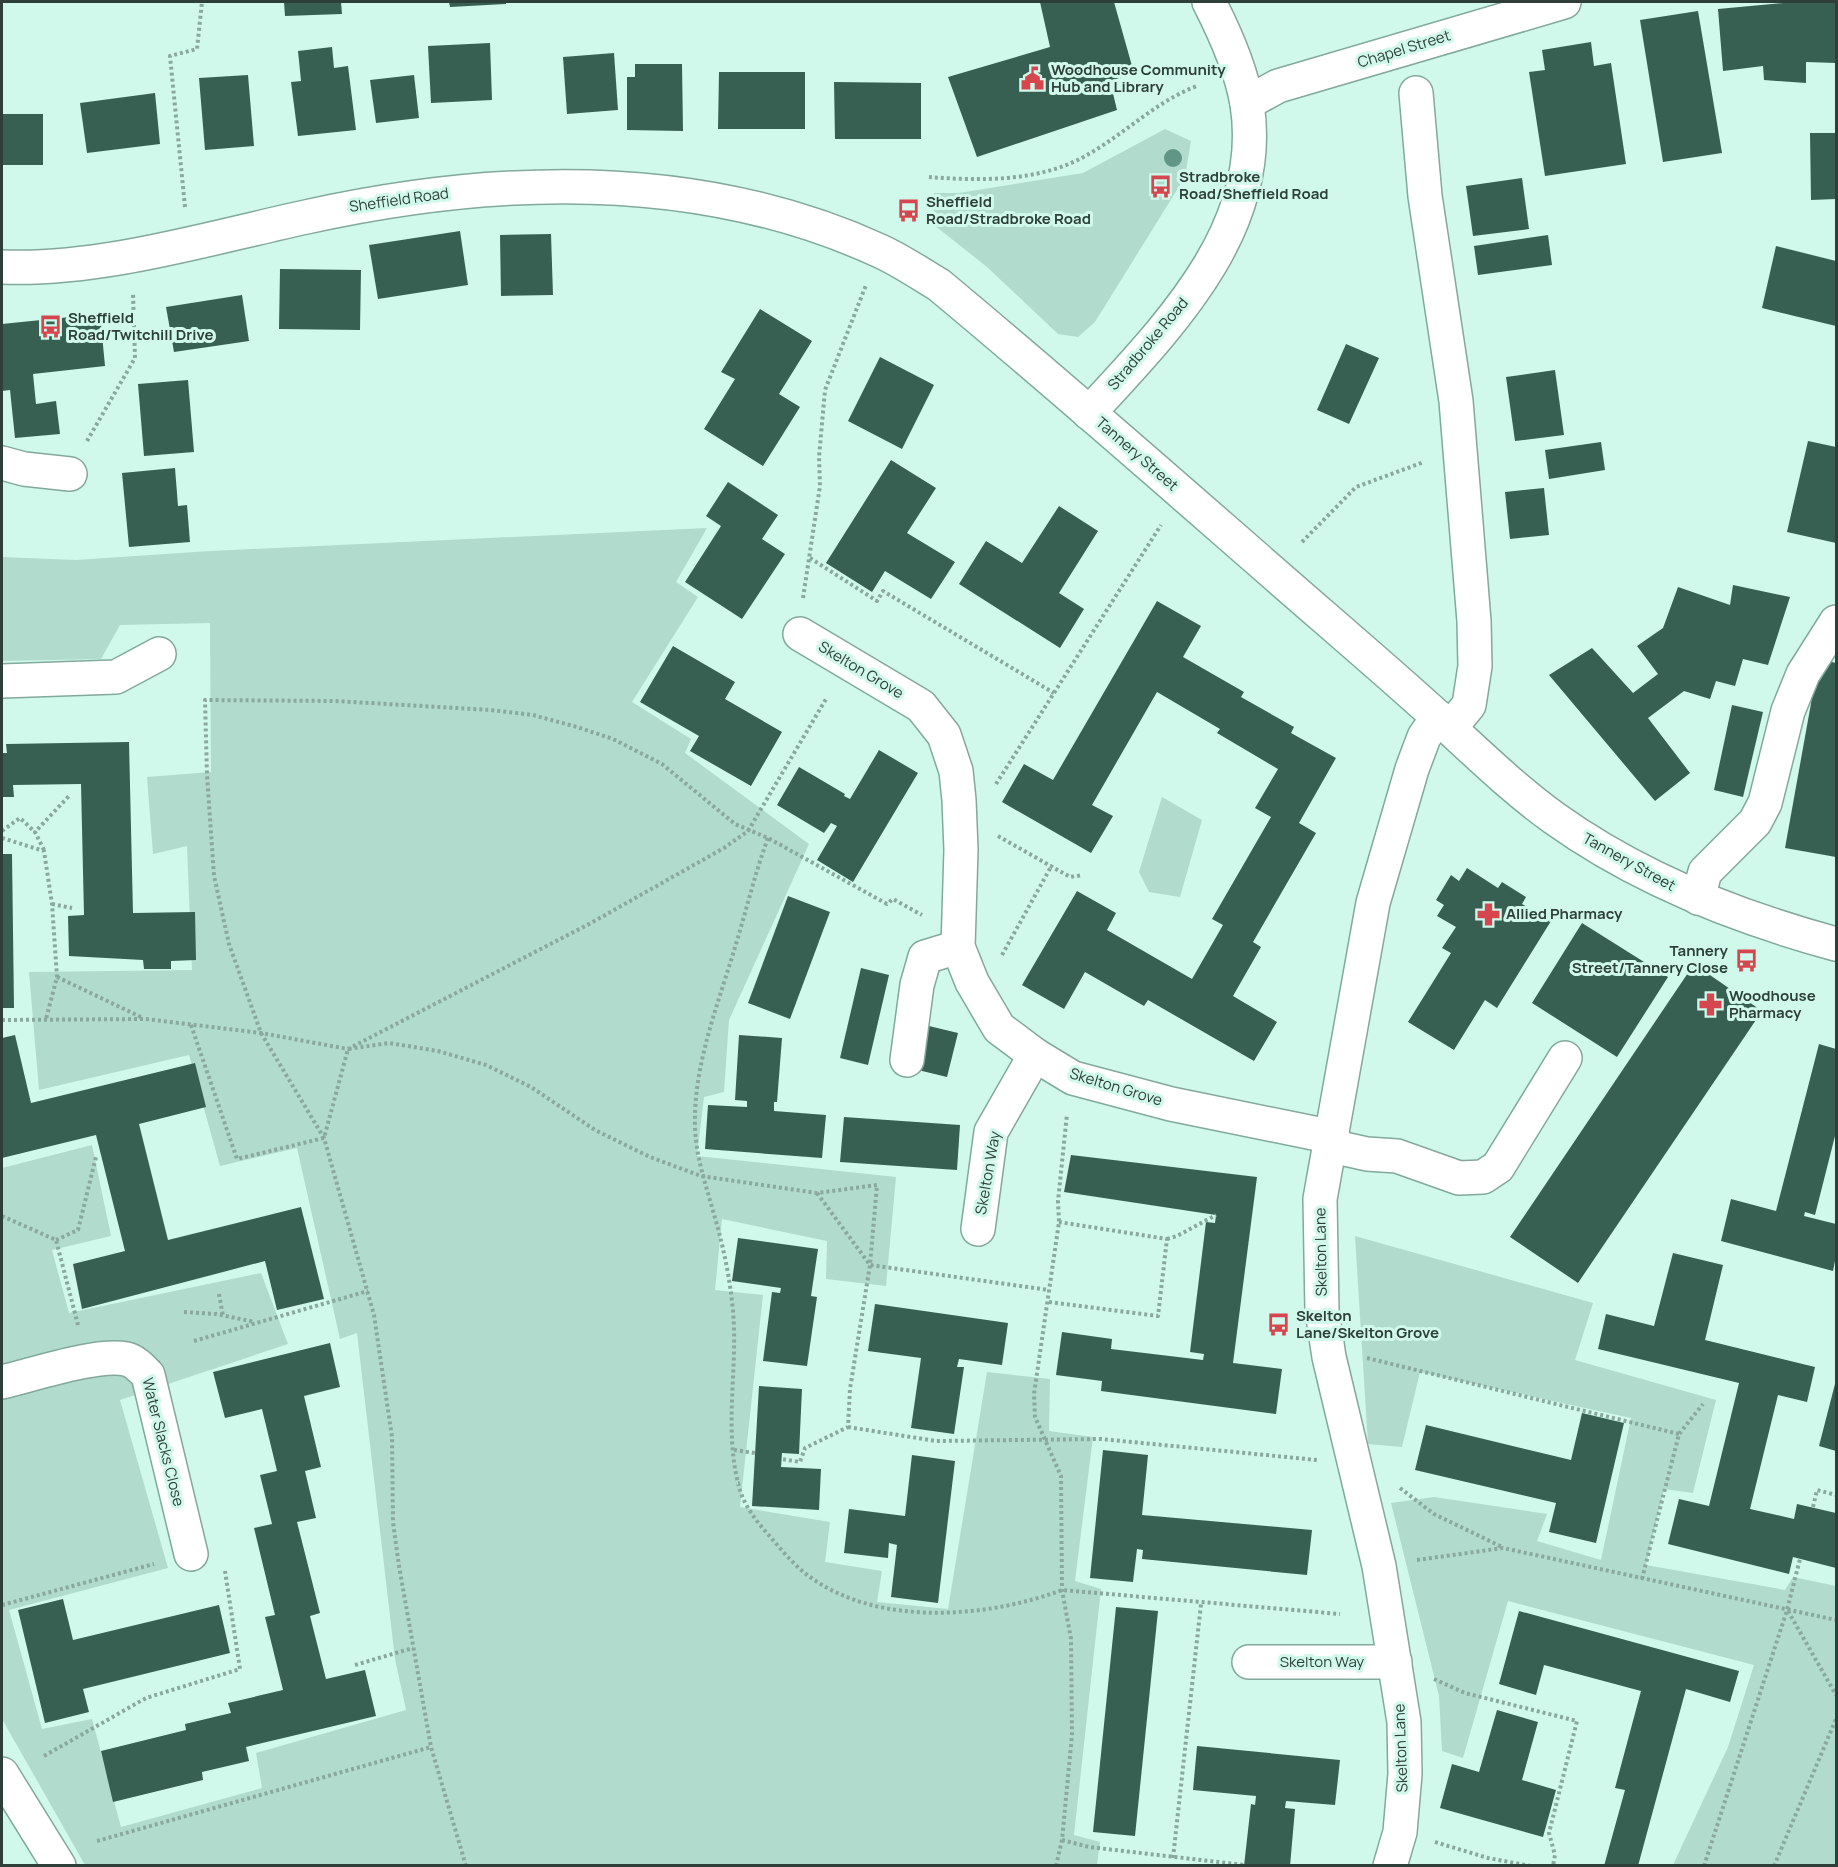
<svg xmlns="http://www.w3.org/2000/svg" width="1838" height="1867" viewBox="0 0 1838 1867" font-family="Manrope,sans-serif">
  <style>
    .green { fill: #b1dbcc }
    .building { fill: #376053 }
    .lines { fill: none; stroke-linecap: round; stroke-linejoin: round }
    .minor-casing { stroke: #82a99b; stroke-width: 36 }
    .major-casing { stroke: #82a99b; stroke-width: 36 }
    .path { stroke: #8aa99e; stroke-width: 4; stroke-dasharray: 3 3; stroke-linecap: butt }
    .minor { stroke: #fff; stroke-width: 33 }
    .major { stroke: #fff; stroke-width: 33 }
    .tree { fill: #619687 }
    .labels { text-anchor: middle; stroke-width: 6; stroke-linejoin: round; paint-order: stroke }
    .street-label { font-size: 15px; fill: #2e3f39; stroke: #d0f9eb }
    .poi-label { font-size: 15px; font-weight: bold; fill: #2e3f39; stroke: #d0f9eb; text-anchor: start }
  </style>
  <rect width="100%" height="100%" fill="#d0f9eb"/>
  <!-- green -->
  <g class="green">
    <path d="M1165 129 1191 141 1185 177 1095 322 1078 337 1058 334 987 267 934 225V193H959L1083 173Z"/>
    <path d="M707 528 676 582 698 597 632 702 691 739 685 753 809 844 729 1020 724 1092 704 1097 697 1156 896 1177 886 1286 826 1279 827 1241 722 1219 715 1290 763 1295 740 1507 830 1522 825 1562 882 1571 877 1602 948 1609 987 1372 1050 1379 1049 1431 1093 1437 1075 1581 1101 1589 1074 1835 1100 1842 1097 1865H85L2 1719V1168L92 1145 111 1236 52 1250 69 1313 261 1273 288 1344 120 1400 168 1568 9 1610 42 1729 92 1719 121 1827 262 1788 256 1753 406 1710 395 1659 357 1333 340 1339 297 1148 220 1166 189 1055 39 1090 29 972 192 970 187 846 153 854 147 777 211 772 210 623 120 625 101 659 2 661V557L76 560 210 551Z"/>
    <path d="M1162 797 1202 820 1180 897 1149 892 1139 872Z"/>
    <path d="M1355 1236 1593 1303 1575 1360 1716 1400 1693 1493 1664 1489 1646 1565 1785 1590 1793 1577 1836 1586V1865H1673L1728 1747 1754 1665 1508 1601 1463 1758 1442 1751 1439 1696 1391 1503 1434 1497 1547 1514 1537 1541 1601 1560 1631 1418 1420 1372 1402 1447 1368 1444Z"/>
  </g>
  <!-- building -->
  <g class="building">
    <path d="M284 2H341L342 14 285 16Z"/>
    <path d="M449 2H506V4L450 7Z"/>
    <path d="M1040 2H1114L1134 73 1110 81 1117 110 977 157 948 77 1050 47Z"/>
    <path d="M1793 2H1836V63L1806 62V83L1764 80 1763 66 1723 71 1718 9Z"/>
    <path d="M1698 11 1722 153 1663 162 1640 20Z"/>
    <path d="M1591 42 1594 66 1611 63 1626 164 1545 176 1529 72 1545 70 1542 50Z"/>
    <path d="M490 43 492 100 431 103 428 46Z"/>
    <path d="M332 47 334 68 348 66 356 130 298 136 291 82 301 81 298 51Z"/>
    <path d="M614 53 618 110 567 114 563 57Z"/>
    <path d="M635 64H682L683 131 627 130V77H635Z"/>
    <path d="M719 72H805V129H718Z"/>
    <path d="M248 75 254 146 205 150 199 78Z"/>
    <path d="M414 75 419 118 376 123 370 80Z"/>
    <path d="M834 82 921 83V139H835Z"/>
    <path d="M155 93 160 144 87 153 80 103Z"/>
    <rect x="2" y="114" width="41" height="51"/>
    <path d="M1810 133H1836V199L1811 200Z"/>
    <path d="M1522 178 1529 229 1473 236 1466 186Z"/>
    <path d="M460 231 468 285 378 299 369 245Z"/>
    <path d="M551 234 553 295 501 296 500 235Z"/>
    <path d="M1548 235 1552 265 1478 275 1474 246Z"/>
    <path d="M1776 246 1836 261V326L1762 308Z"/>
    <path d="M280 269 361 270 360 330 279 329Z"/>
    <path d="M242 295 249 341 174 352 166 307Z"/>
    <path d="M760 309 812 341 779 394 800 407 763 466 704 429 735 379 721 372Z"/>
    <path d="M100 314 105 366 33 374 36 404 56 401 60 434 15 438 10 390 2 391V324Z"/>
    <path d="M1346 344 1379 358 1349 424 1317 410Z"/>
    <path d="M880 357 934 385 902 449 848 421Z"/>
    <path d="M1555 370 1564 435 1515 441 1506 377Z"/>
    <path d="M188 380 194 452 144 456 138 384Z"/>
    <path d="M1808 441 1836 447V543L1787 532Z"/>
    <path d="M1601 442 1605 470 1549 479 1545 450Z"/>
    <path d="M891 460 936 488 907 533 955 562 931 599 885 571 872 592 826 563Z"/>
    <path d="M175 468 178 506 187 505 190 542 129 547 122 473Z"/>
    <path d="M728 482 778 515 762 539 785 554 742 619 685 582 721 526 706 516Z"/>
    <path d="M1544 488 1549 535 1510 539 1505 492Z"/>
    <path d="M1059 506 1098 531 1059 593 1084 609 1060 648 959 584 986 541 1022 563Z"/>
    <path d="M1733 585 1790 597 1768 665 1743 659 1735 686 1716 681 1710 699 1684 691 1648 718 1690 773 1655 801 1549 675 1592 648 1633 693 1658 674 1637 646 1663 628 1678 587 1730 605Z"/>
    <path d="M1157 601 1201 626 1183 657 1244 692 1241 697 1294 727 1291 733 1336 758 1299 823 1316 833 1253 942 1261 947 1233 996 1277 1022 1254 1061 1148 1000 1144 1006 1085 972 1064 1009 1022 985 1077 891 1116 913 1107 930 1192 979 1223 925 1212 919 1271 817 1255 808 1278 769 1217 733 1220 729 1157 692 1092 805 1113 816 1091 853 1002 802 1024 764 1053 780Z"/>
    <path d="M673 646 735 682 725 699 782 732 751 786 690 751 699 736 640 702Z"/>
    <path d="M1819 659 1836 663V857L1785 848Z"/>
    <path d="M1732 705 1763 712 1743 797 1714 790Z"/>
    <path d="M129 742 133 913 195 912 196 960 171 961V969H144L143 960 69 956 68 916 84 915 81 784 13 785 14 797H2V753H7L6 744Z"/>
    <path d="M879 750 918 773 853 882 817 860 837 826 831 823 824 833 777 805 799 767 845 794 844 796 850 799Z"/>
    <path d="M2 854H12L14 1008H2Z"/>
    <path d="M1467 868 1498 888 1502 882 1526 897 1522 904 1551 921 1497 1008 1485 1000 1454 1050 1408 1022 1451 953 1442 948 1456 927 1437 916 1444 905 1436 900 1451 875 1459 881Z"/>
    <path d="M788 896 830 912 790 1019 748 1003Z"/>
    <path d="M1582 923 1668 977 1617 1057 1532 1003Z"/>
    <path d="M1694 964 1762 1011 1578 1283 1510 1237Z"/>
    <path d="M861 968 889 975 868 1065 840 1058Z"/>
    <path d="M929 1026 958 1033 947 1077 918 1070Z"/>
    <path d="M15 1035 31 1103 195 1063 206 1107 139 1124 168 1240 301 1207 324 1299 277 1310 265 1261 82 1309 73 1264 125 1251 96 1135 2 1158V1038Z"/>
    <path d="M739 1035 782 1038 777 1102H774V1111L826 1115 822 1158 705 1149 708 1105 747 1107V1101L735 1100Z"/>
    <path d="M1819 1044 1836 1049V1132L1815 1215 1805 1212 1804 1216 1836 1224V1256L1833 1271 1721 1241 1731 1199 1776 1211Z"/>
    <path d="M844 1117 960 1125 957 1170 840 1162Z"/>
    <path d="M1071 1155 1257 1177 1233 1363 1282 1369 1276 1414 1101 1391 1102 1381 1056 1375 1062 1332 1112 1339 1111 1349 1203 1360 1204 1354 1190 1352 1206 1222 1215 1223 1216 1215 1064 1192Z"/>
    <path d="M738 1238 818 1249 811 1296 817 1297 807 1366 763 1361 772 1292 780 1293 781 1288 732 1281Z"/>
    <path d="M1673 1253 1723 1265 1705 1340 1815 1367 1807 1402 1778 1395 1750 1509 1794 1519 1797 1504 1836 1513V1568L1793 1557 1789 1574 1668 1544 1679 1499 1709 1506 1739 1383 1598 1349 1606 1314 1654 1326Z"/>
    <path d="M875 1304 1008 1323 1002 1365 959 1359 957 1367H964L954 1434 911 1428 921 1358 868 1351Z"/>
    <path d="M330 1343 340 1387 304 1396 321 1467 305 1471 316 1518 297 1522 320 1613 310 1616 326 1679 365 1670 376 1716 246 1747 249 1761 202 1772 203 1780 113 1802 101 1751 186 1730 185 1724 231 1713 228 1703 283 1690 265 1617 275 1615 254 1528 272 1524 260 1475 277 1471 262 1409 225 1418 213 1372Z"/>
    <path d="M1836 1380V1451L1819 1446Z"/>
    <path d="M759 1386 802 1389 799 1454 782 1453 781 1467 821 1469 819 1510 752 1506Z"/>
    <path d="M1582 1413 1624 1423 1596 1543 1549 1532 1556 1503 1415 1470 1426 1425 1571 1460Z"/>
    <path d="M1103 1450 1148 1455 1142 1515 1312 1530 1307 1575 1142 1559 1143 1550 1137 1549 1133 1582 1090 1578Z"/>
    <path d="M912 1455 955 1461 938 1603 891 1597 897 1545 889 1543 888 1558 844 1553 849 1509 905 1516Z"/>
    <path d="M63 1599 73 1640 219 1605 230 1653 83 1689 89 1712 45 1723 18 1610Z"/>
    <path d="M1116 1607 1158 1611 1135 1836 1093 1832Z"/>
    <path d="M1519 1611 1739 1671 1730 1702 1686 1689 1638 1866H1604L1625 1790 1615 1788 1641 1691 1544 1665 1536 1695 1499 1684Z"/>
    <path d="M1497 1710 1538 1722 1522 1780 1556 1790 1543 1837 1440 1808 1452 1764 1479 1772Z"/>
    <path d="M1197 1746 1340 1760 1335 1805 1286 1801 1285 1808 1295 1809 1290 1866H1244L1251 1804 1255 1805 1256 1796 1193 1790Z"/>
  </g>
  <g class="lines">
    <defs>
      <g id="minor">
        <path d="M1416 93 1425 196 1456 401 1474 621 1475 666 1469 705 1450 728"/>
        <path d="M1247 103 1278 86 1564 2"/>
        <path d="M1089 413C1166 329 1267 229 1247 104 1241 69 1225 33 1209 2"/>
        <path d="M2 463 24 469 70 474"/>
        <path d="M800 634 921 706 944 735 956 771 959 800 961 850 958 947 972 982 999 1028 1035 1055 1073 1078 1171 1104 1333 1137"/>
        <path d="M2 681 116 677 159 654"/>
        <path d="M1698 898 1705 872 1755 822 1765 803 1788 711 1803 674 1836 622"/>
        <path d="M907 1060 917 985 925 957 958 947"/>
        <path d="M1331 1146 1367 1154 1397 1156 1459 1178 1483 1177 1498 1167 1565 1058"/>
        <path d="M978 1229 991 1132 1035 1055"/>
        <path d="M2 1382C32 1375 97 1353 126 1359 135 1361 142 1369 148 1375L191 1554"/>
        <path d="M1249 1662H1395"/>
        <path d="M2 1774 59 1866"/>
        <path d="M1390 1866 1400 1832 1405 1774 1404 1722 1379 1566 1329 1357 1322 1311 1320 1199 1373 903 1412 769 1424 737 1438 717"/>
      </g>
      <path id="major" d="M2 267C101 271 209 238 306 217 496 175 699 168 880 251 900 260 919 273 939 285 1069 393 1196 506 1324 617 1364 652 1404 686 1443 722 1479 755 1514 789 1554 818 1639 879 1736 917 1836 944"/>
    </defs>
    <!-- minor casing -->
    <use href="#minor" class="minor-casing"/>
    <!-- major casing -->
    <use href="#major" class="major-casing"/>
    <!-- path -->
    <g class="path">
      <path d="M929 177C981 181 1041 182 1087 155 1126 133 1155 102 1197 86"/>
      <path d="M185 207 170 56 197 49 202 2"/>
      <path d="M87 441 135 358 133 293"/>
      <path d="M1302 542 1356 487 1424 462"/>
      <path d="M810 558 877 601 883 591 1054 693"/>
      <path d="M803 598 820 486 819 457 825 390 866 285"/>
      <path d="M996 784 1161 525"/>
      <path d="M2 831 20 818 35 832"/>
      <path d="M998 836 1070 877 1083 875"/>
      <path d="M2 838 44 851 52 904 57 977 46 1019"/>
      <path d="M768 838C755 873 747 908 736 944 719 1002 693 1065 695 1127 696 1159 707 1188 715 1218 724 1249 730 1279 733 1311 738 1368 724 1426 738 1483 743 1506 758 1523 773 1540 784 1553 796 1567 810 1577 879 1627 987 1618 1062 1590L1340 1614"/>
      <path d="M44 850 35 832 69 796"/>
      <path d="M52 904 72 908"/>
      <path d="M1002 955 1052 865"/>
      <path d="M57 977 143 1018"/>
      <path d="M2 1020 146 1019 261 1033 348 1049 591 923 724 848 748 831 826 699"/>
      <path d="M191 1025 237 1159 324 1138 348 1049 389 1043 438 1051 486 1065 531 1087 595 1130 650 1157 701 1176 817 1193 877 1185 870 1265 850 1389 848 1427 805 1448 800 1462 782 1459"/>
      <path d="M817 1193 870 1265 1049 1290"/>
      <path d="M2 1216 56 1240 78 1325"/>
      <path d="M1167 1239 1177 1236 1216 1215"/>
      <path d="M56 1240 78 1230 96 1157"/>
      <path d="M219 1294 223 1316"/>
      <path d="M1049 1302 1158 1316 1167 1239 1059 1222"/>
      <path d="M184 1312 216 1314 255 1322"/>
      <path d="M194 1341 368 1291"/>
      <path d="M1367 1358 1679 1434"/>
      <path d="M848 1427 936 1441 1101 1439 1317 1460"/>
      <path d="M734 1450 755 1453"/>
      <path d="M1400 1488 1434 1514 1502 1547"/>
      <path d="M1813 1507 1817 1490 1836 1495"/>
      <path d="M1417 1560 1503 1548 1836 1620"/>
      <path d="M1642 1579 1679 1434 1703 1404"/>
      <path d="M2 1605 154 1564"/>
      <path d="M1788 1611 1836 1695"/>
      <path d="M355 1665 413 1648"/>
      <path d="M1434 1679 1465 1693 1577 1721 1549 1833 1555 1855 1553 1866"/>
      <path d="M44 1756 146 1698 240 1669 225 1571"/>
      <path d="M1062 1840 1089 1847 1244 1865"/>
      <path d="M97 1841 431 1747"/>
      <path d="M1435 1842 1488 1858 1531 1866"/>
      <path d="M1173 1858 1201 1604"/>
      <path d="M466 1866 431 1747 399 1566 393 1522 392 1437 374 1315 324 1138 261 1033 229 944 214 876 207 775 205 700 335 701 491 710 533 715 577 727 613 739 662 764 735 824 768 838 887 904 893 899 922 915"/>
      <path d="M1056 1866 1062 1840 1072 1735 1071 1639 1062 1590 1061 1476 1035 1417 1034 1394 1059 1222 1058 1201 1067 1114"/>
      <path d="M1704 1866 1787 1610 1800 1559"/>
      <path d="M1774 1866 1836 1719"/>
    </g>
    <!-- minor -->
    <use href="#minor" class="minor"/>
    <!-- major -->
    <use href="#major" class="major"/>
  </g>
  <!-- trees -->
  <circle class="tree" cx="1173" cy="158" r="9"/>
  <!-- icons -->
  <defs>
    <symbol id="civic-bare" viewBox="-9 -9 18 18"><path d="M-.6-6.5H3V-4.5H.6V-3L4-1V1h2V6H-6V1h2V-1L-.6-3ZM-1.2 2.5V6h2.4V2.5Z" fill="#d6464e" stroke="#d0f9eb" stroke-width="2.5" paint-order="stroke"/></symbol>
    <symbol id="bus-bare" viewBox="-9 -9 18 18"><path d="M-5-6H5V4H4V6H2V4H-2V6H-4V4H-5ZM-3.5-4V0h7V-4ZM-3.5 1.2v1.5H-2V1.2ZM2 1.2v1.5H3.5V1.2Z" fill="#d6464e" stroke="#d0f9eb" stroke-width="2.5" paint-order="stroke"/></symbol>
    <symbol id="pharmacy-bare" viewBox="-9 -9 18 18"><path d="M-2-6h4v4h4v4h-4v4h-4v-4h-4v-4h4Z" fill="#d6464e" stroke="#d0f9eb" stroke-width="2.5" paint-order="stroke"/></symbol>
  </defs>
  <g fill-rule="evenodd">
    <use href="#civic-bare" x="1016" y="62" width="33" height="33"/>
    <use href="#bus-bare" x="1144" y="170" width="33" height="33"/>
    <use href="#bus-bare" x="892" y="194" width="33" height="33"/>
    <use href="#bus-bare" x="34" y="310" width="33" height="33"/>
    <use href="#pharmacy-bare" x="1472" y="898" width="33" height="33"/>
    <use href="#bus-bare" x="1730" y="944" width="33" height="33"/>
    <use href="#pharmacy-bare" x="1694" y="988" width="33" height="33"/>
    <use href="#bus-bare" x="1262" y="1308" width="33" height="33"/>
  </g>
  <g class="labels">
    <!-- street labels -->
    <g class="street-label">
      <text transform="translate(1404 49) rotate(-17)" y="5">Chapel Street</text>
      <text transform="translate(399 200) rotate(-8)" y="5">Sheffield Road</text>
      <text transform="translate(1148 344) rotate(-50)" y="5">Stradbroke Road</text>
      <text transform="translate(1137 454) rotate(41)" y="5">Tannery Street</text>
      <text transform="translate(861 670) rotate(31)" y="5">Skelton Grove</text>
      <text transform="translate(1629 862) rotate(29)" y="5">Tannery Street</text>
      <text transform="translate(1116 1087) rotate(17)" y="5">Skelton Grove</text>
      <text transform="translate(988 1173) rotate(-80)" y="5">Skelton Way</text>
      <text transform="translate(1321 1252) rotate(-91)" y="5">Skelton Lane</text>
      <text transform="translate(163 1442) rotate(76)" y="5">Water Slacks Close</text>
      <text x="1322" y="1667">Skelton Way</text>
      <text transform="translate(1401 1748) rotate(-92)" y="5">Skelton Lane</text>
    </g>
    <!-- poi labels -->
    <g class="poi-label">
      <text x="1051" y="75">Woodhouse Community<tspan x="1051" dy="17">Hub and Library</tspan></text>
      <text x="1179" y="182">Stradbroke<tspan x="1179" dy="17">Road/Sheffield Road</tspan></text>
      <text x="926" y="207">Sheffield<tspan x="926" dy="17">Road/Stradbroke Road</tspan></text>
      <text x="68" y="323">Sheffield<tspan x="68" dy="17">Road/Twitchill Drive</tspan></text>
      <text x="1506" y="919">Allied Pharmacy</text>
      <text x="1728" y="956" text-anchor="end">Tannery<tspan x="1728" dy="17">Street/Tannery Close</tspan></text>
      <text x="1729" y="1001">Woodhouse<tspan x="1729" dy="17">Pharmacy</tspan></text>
      <text x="1296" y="1321">Skelton<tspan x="1296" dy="17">Lane/Skelton Grove</tspan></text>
    </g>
  </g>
  <!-- border -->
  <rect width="1838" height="1867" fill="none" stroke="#2e3f39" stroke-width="6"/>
</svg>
